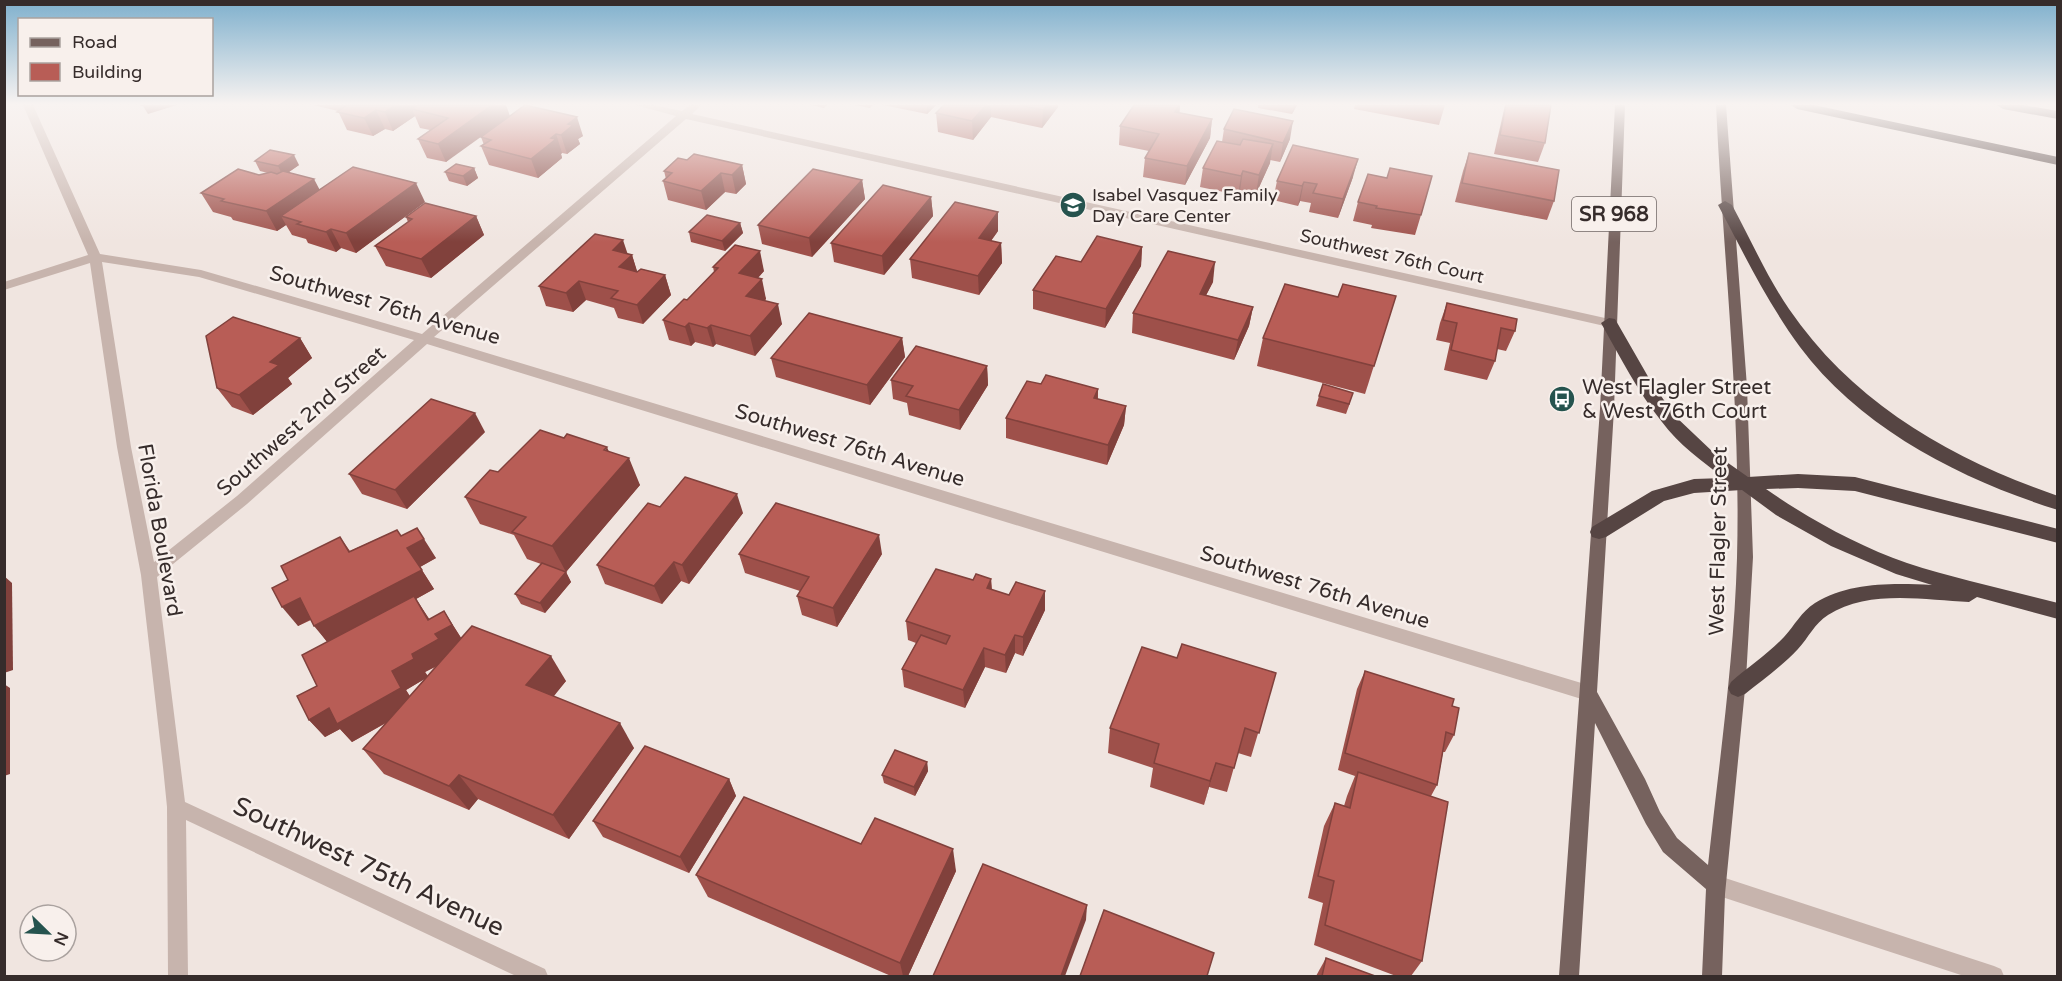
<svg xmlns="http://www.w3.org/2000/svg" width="2062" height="981" viewBox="0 0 2062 981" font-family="'Varela Round',sans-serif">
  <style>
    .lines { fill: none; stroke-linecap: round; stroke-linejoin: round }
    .minor { fill: #c7b4ad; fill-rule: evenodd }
    .major { fill: #76625e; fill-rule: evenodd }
    .highway { fill: #564543; fill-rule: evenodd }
    .wall { fill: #9e504a; fill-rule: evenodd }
    .shaded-wall { fill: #81413c }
    .building { fill: #b85d56; stroke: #81413c; stroke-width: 1.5 }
    .labels { text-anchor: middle; stroke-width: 5; stroke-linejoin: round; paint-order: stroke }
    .far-poi-label { font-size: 18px; fill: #362c2b; stroke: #f8f0ec; text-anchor: start }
    .far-street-label { font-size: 18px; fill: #362c2b; stroke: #f8f0ec }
    .shield { fill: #f8f0ec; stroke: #706765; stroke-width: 1.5 }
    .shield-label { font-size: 20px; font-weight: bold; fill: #362c2b }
    .street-label { font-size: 21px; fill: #362c2b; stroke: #f8f0ec }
    .poi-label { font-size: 21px; fill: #362c2b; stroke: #f8f0ec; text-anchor: start }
    .near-street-label { font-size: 26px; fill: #362c2b; stroke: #f8f0ec }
  </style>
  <rect width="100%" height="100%" fill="#f0e5e0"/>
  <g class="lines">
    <!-- minor -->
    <g class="minor">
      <path d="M23 105H33L100 254 201 270 422 334 676 116 635 105H654L682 111 690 105H701L692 114 1614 320 1615 323 1609 327 686 119 434 337 1588 685 1594 688 1597 693 1594 698 1588 701 427 344 247 504 157 577 185 802 545 969 548 976H516L186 820 188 976H168L167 807 163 767 141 575 117 447 90 263 4 290V282L88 255ZM102 262 199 277 414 340 237 496 154 562 131 447Z"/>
      <path d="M1716 875 1994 966 2001 969 2004 976H1964L1716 895 1709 892 1706 885 1709 878Z"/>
    </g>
    <!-- major -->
    <path class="major" d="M1615 105H1625L1614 409 1597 692 1645 779 1660 812 1677 838 1708 865C1719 763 1734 661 1737 558 1741 407 1723 256 1716 105H1726L1747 387 1753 557 1746 679 1725 894 1722 976H1702L1706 889 1663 852 1646 824 1595 723 1579 976H1559L1600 409Z"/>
    <!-- highway -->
    <g class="highway">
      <path d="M1791 105H1814L2058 157V165L1797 109Z"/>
      <path d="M1997 105H2023L2058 111V119L2003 109Z"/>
      <path d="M1725 201 1732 205C1751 240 1767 277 1789 309 1854 404 1951 459 2058 496V510C1962 480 1861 429 1800 347 1767 302 1744 254 1718 205Z"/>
      <path d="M1609 318 1615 319 1650 380 1675 416 1714 453 1748 477 1798 474 1855 477 2058 529V543L1855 491 1798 488 1766 489C1809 519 1858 546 1907 563 1956 579 2008 590 2058 603V619L1977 597 1969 602C1925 600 1868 589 1828 615 1814 624 1809 637 1798 649 1782 666 1763 680 1745 694L1738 697 1731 694 1728 688 1731 682C1748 667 1768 654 1784 637 1795 625 1801 612 1815 603 1849 582 1893 583 1932 585L1896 574 1831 546 1776 515 1742 490 1694 493 1664 501 1606 537 1599 539 1592 537 1590 532 1592 527 1652 491 1694 479 1724 478C1703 462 1678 444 1662 422 1638 392 1620 357 1601 323Z"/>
    </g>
  </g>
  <!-- wall -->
  <g class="wall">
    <path d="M313 105H506L446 162 427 158 418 139 430 130 420 128 415 116 393 131 385 129 373 136 347 130 338 111Z"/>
    <path d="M525 105 583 136 578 139 580 144 567 154 562 153 561 154 562 158 538 178 489 165 481 146 484 145 481 137Z"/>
    <path d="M811 105H827L824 108Z"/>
    <path d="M854 105H873L870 108Z"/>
    <path d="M883 105H936L927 114Z"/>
    <path d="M944 105H1058V107L1042 128 991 117 973 140 938 132 936 113Z"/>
    <path d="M1180 105 1179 113 1212 119 1210 138 1185 185 1143 177 1145 158 1149 151 1119 145 1120 126Z"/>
    <path d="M1258 105H1297L1292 114 1258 108Z"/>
    <path d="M1355 105H1445L1439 125 1354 109Z"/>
    <path d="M1505 105H1551L1545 143 1538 162 1494 154Z"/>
    <path d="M1224 129 1290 139 1280 162 1270 160V163L1256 194 1240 190 1238 195 1200 187 1203 168 1222 142Z"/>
    <path d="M1469 153 1554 201 1547 220 1455 202 1463 171Z"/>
    <path d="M687 160 742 165 746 184 736 194 725 192 706 210 668 200 663 181 666 179 664 171Z"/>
    <path d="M255 161 299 165 289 172 319 190 425 202 356 253 341 248 336 252 308 243 306 239 292 235 286 225 277 231 233 220 231 217 213 212 201 193 268 173 260 171Z"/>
    <path d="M474 168 478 178 467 186 449 181 445 172Z"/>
    <path d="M1353 177 1338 218 1309 212 1311 203 1300 201 1298 206 1273 200 1277 181Z"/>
    <path d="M862 180 865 199 812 257 762 244 758 225Z"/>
    <path d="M931 197 933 216 884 275 834 262 831 243Z"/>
    <path d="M1358 202 1421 215 1415 235 1371 228 1372 225 1353 221Z"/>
    <path d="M476 216 484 235 431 278 386 266 375 246 408 222 406 217Z"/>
    <path d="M740 223 743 233 725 251 691 242 689 232Z"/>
    <path d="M998 231 991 241 1001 243 1002 263 979 295 912 278 910 259Z"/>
    <path d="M1142 247 1141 266 1105 328 1033 309V290Z"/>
    <path d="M627 254 632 255 637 272 665 275 671 295 643 324 618 318 614 308 586 300 573 312 546 306 539 286Z"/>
    <path d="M713 267 764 271 758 278 766 299 764 301 782 324 755 356 716 344 713 347 695 342 691 346 669 340 663 320 687 300 714 272Z"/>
    <path d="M1213 282 1206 295 1253 307 1249 326 1234 360 1132 333 1133 313Z"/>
    <path d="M1396 296 1365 394 1257 366 1263 338 1338 297Z"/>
    <path d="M1447 303 1515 331 1506 351 1497 349 1495 361 1487 380 1444 370 1450 343 1436 340 1440 323Z"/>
    <path d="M300 338 312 358 288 378 292 384 253 415 232 407 217 388Z"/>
    <path d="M902 338 905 357 870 405 776 377 771 358Z"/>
    <path d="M987 366 988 385 960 430 909 415 907 403 893 399 891 380Z"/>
    <path d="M1041 384 1098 389V399L1126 406 1124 425 1107 465 1006 438V418Z"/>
    <path d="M1319 396 1350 403 1346 414 1316 406Z"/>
    <path d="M485 432 407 509 362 494 349 474Z"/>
    <path d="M609 452 640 485 566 572 571 582 545 613 521 604 515 594 541 564 527 559 514 535 480 524 465 497 498 472Z"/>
    <path d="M660 507 743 513 689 584 681 581 662 604 605 584 597 565Z"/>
    <path d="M397 530 401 536 436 558 420 567 434 589 416 599 430 620 444 611 461 638 566 681 553 696 634 748 569 839 478 799 469 810 384 774 363 749 386 723 352 742 340 729 325 737 309 720 327 642 311 620 298 626 288 580 340 537 350 551ZM437 666 428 676 425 672ZM426 678 410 696 406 690Z"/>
    <path d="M739 554H882L837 627 802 615 797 596 800 591 745 573Z"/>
    <path d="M991 579 992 590 1009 595 1045 591V610L1023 656 1015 653 1006 673 985 667 965 708 904 687 902 669 916 643 908 640 906 621 973 580Z"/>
    <path d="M1177 658 1276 673 1251 757 1238 753 1227 792 1209 787 1204 805 1150 787 1153 768 1108 753 1110 728Z"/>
    <path d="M1365 671 1452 706 1454 735 1445 752H1443L1437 785 1431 796 1422 961 1411 976H1396L1314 945 1323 903 1308 898 1324 826 1335 803 1344 806 1347 796 1355 776 1338 770 1357 689Z"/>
    <path d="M927 762 928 771 915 796 884 783 882 775Z"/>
    <path d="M729 779 736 796 689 873 603 837 593 821Z"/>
    <path d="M861 844 956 871 908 976H891L708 897 696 875Z"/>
    <path d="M1326 958 1375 976H1316Z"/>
  </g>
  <!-- shaded-wall -->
  <g class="shaded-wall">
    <path d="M140 105H177L148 114 143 106H141Z"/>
    <path d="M395 105H421L412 109 415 116 393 131 385 112Z"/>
    <path d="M492 105H506L510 116 446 162 438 144Z"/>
    <path d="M927 105H936L927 114Z"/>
    <path d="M986 105H991V117L973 140 972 121Z"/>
    <path d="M1046 105H1058V107L1042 128 1043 110Z"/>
    <path d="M1179 105H1180L1179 120 1175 112Z"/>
    <path d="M1294 105H1297L1292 114Z"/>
    <path d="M376 110 385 129 373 136 364 118Z"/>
    <path d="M577 117 583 136 578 139 580 144 567 154 561 135 568 124Z"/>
    <path d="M1212 119 1210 138 1185 185 1187 166Z"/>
    <path d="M1293 121 1290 139 1280 162 1283 143Z"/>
    <path d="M556 134 562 153 561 154 562 158 538 178 531 159Z"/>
    <path d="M1273 144 1270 163 1256 194 1259 175Z"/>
    <path d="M294 155 299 165 283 176 278 166Z"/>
    <path d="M1358 159 1353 177 1338 218 1343 199Z"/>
    <path d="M742 165 746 184 736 194 732 175Z"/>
    <path d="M474 168 478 178 467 186 463 176Z"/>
    <path d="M1243 171 1240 190 1238 195 1241 176Z"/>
    <path d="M721 173 725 192 706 210 701 191Z"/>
    <path d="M314 179 324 198 281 216 286 225 277 231 266 211Z"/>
    <path d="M862 180 865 199 812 257 809 238Z"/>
    <path d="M1304 182 1300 201 1298 206 1302 186Z"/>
    <path d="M416 183 425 202 356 253 346 233Z"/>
    <path d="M931 197 933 216 884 275 882 256Z"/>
    <path d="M998 212V231L979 257V238Z"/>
    <path d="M476 216 484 235 431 278 421 259Z"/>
    <path d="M740 223 743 233 725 251 722 241Z"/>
    <path d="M331 229 341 248 336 252 326 232Z"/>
    <path d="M623 240 629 258 632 255 638 274 626 287 613 250Z"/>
    <path d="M1001 243 1002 263 979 295 978 276Z"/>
    <path d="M1142 247 1141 266 1105 328 1106 309Z"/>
    <path d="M760 251 764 271 744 293 739 273Z"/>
    <path d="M1215 262 1213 282 1197 313 1200 294Z"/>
    <path d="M665 275 671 295 643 324 637 305Z"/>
    <path d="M762 279 766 299 751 315 746 296Z"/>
    <path d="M579 281 586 300 573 312 566 293Z"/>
    <path d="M778 304 782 324 755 356 750 336Z"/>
    <path d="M1253 307 1249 326 1234 360 1238 340Z"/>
    <path d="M689 323 695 342 691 346 685 327Z"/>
    <path d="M711 325 716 344 713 347 707 328Z"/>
    <path d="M300 338 312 358 288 378 292 384 253 415 239 395 270 362Z"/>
    <path d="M902 338 905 357 870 405 867 385Z"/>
    <path d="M987 366 988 385 960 430 959 410Z"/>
    <path d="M1098 389 1097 408 1094 398Z"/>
    <path d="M1126 406 1124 425 1107 465 1108 445Z"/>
    <path d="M475 413 485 432 407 509 395 490Z"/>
    <path d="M607 447 617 472 629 458 640 485 566 572 571 582 545 613 540 603 566 572 552 546Z"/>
    <path d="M737 494 743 513 689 584 682 565Z"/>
    <path d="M397 530 408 547 424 539 436 558 420 567 434 589 416 599 438 633 444 611 465 644 452 658 425 672 428 677 406 690 415 706 352 742 340 729 325 737 309 720 329 644 314 626 407 548Z"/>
    <path d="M879 535 882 554 837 627 833 608Z"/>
    <path d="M674 562 681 581 662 604 654 586Z"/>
    <path d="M4 576 12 583 13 670 4 673Z"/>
    <path d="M991 579 992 598 987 588Z"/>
    <path d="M1045 591V610L1023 656V637Z"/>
    <path d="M300 598 315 617 298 626 282 607Z"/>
    <path d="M1015 635V653L1006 673 1005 655Z"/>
    <path d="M984 648 985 667 965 708 963 690Z"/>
    <path d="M551 656 566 681 542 711 526 685Z"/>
    <path d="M4 684 10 688V774L4 776Z"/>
    <path d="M620 723 634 748 569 839 553 815Z"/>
    <path d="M927 762 928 771 915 796 914 787Z"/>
    <path d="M1216 763 1209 787 1204 805 1210 781Z"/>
    <path d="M459 775 478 799 469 810 449 786Z"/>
    <path d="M729 779 736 796 689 873 680 857Z"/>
    <path d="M953 849 956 871 908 976H903L900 963Z"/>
    <path d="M1087 905 1086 920 1065 976H1061Z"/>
  </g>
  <!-- building -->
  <g class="building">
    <path d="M347 105H395L385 112 376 110 364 118 337 112Z"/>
    <path d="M418 105H492L438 144 418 139 448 118 412 109Z"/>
    <path d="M525 105 577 117 568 124 573 125 561 135 556 134 551 138 556 139 531 159 481 146 491 140 481 137Z"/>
    <path d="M944 105H986L972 121 936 113Z"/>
    <path d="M1019 105H1046L1043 110Z"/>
    <path d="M1134 105H1179L1175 112 1212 119 1187 166 1145 158 1159 134 1120 126Z"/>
    <path d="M1506 105H1551L1545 143 1500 135Z"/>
    <path d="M1234 109 1293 121 1283 143 1224 129Z"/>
    <path d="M1243 139 1273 144 1259 175 1243 171 1241 176 1203 168 1217 141 1240 145Z"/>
    <path d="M1293 145 1358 159 1343 199 1313 193 1317 184 1304 182 1302 186 1277 181Z"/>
    <path d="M270 150 294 155 278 166 255 161Z"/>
    <path d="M1469 153 1559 170 1554 201 1462 183Z"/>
    <path d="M694 154 742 165 732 175 721 173 701 191 663 181 672 173 664 171 678 158 687 160Z"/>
    <path d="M456 164 474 168 463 176 445 172Z"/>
    <path d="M353 167 416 183 346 233 331 229 326 232 297 224 301 222 281 216Z"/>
    <path d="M1390 168 1432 176 1421 215 1376 208 1377 206 1358 202 1368 174 1387 178Z"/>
    <path d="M238 169 259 175 271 172 277 174 283 171 314 179 266 211 221 201 224 199 201 193Z"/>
    <path d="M813 169 862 180 809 238 758 225Z"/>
    <path d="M883 185 931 197 882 256 831 243Z"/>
    <path d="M955 202 998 212 979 238 1001 243 978 276 910 259Z"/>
    <path d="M425 203 476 216 421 259 375 246 412 219 406 217Z"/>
    <path d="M707 215 740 223 722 241 689 232Z"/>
    <path d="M595 234 623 240 613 250 632 255 619 267 637 272 641 269 665 275 637 305 611 298 618 291 579 281 566 293 539 286Z"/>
    <path d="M1097 236 1142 247 1106 309 1033 290 1056 256 1081 262Z"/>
    <path d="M735 245 760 251 739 273 762 279 746 296 778 304 750 336 711 325 707 328 689 323 685 327 663 320 684 299 687 300 718 268 713 267Z"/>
    <path d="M1168 251 1215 262 1200 294 1253 307 1238 340 1133 313Z"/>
    <path d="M1285 284 1338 297 1343 284 1396 296 1374 366 1263 338Z"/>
    <path d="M1447 303 1517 319 1515 331 1501 328 1495 361 1451 350 1457 323 1443 320Z"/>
    <path d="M809 313 902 338 867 385 771 358Z"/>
    <path d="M233 317 300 338 270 362 279 365 239 395 217 388 206 336Z"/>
    <path d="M916 346 987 366 959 410 906 396 913 386 891 380Z"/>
    <path d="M1046 375 1098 389 1094 398 1126 406 1108 445 1006 418 1027 381 1041 384Z"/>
    <path d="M1323 384 1353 393 1349 404 1319 396Z"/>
    <path d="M431 399 475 413 395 490 349 474Z"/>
    <path d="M540 430 564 438 567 434 607 447 604 450 629 458 552 546 512 532 526 517 465 497 490 470 498 472Z"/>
    <path d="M685 477 737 494 682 565 674 562 654 586 597 565 648 503 660 507Z"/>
    <path d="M776 503 879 535 833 608 797 596 809 577 739 554Z"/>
    <path d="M417 528 424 539 407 548 422 570 314 626 300 598 282 607 272 588 288 580 281 566 340 537 349 552 397 530 401 536Z"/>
    <path d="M542 563 566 572 540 603 515 594Z"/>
    <path d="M936 569 973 580 976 574 991 579 987 588 1009 595 1016 582 1045 591 1023 637 1015 635 1005 655 984 648 963 690 902 669 921 635 946 644 950 636 906 621Z"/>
    <path d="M414 596 428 620 444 611 452 625 435 634 439 639 412 654 414 659 392 671 401 688 337 724 329 708 309 720 297 696 317 686 302 655Z"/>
    <path d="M472 626 551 656 526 685 620 723 553 815 459 775 449 786 363 749Z"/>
    <path d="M1182 644 1276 673 1259 733 1245 728 1234 768 1216 763 1210 781 1154 763 1159 744 1110 728 1142 647 1177 658Z"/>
    <path d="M1365 671 1454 699 1452 706 1459 708 1454 735 1446 732 1437 785 1345 753Z"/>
    <path d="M645 746 729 779 680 857 593 821Z"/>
    <path d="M895 750 927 762 914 787 882 775Z"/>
    <path d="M1358 772 1448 802 1422 961 1325 925 1334 881 1318 876 1335 803 1350 808Z"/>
    <path d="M744 797 861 844 875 818 953 849 900 963 696 875Z"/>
    <path d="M983 864 1087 905 1061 976H933Z"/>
    <path d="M1104 910 1214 953 1207 976H1080Z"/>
    <path d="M1326 958 1375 976H1322Z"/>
  </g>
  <!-- sky -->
  <linearGradient id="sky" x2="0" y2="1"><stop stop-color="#7fb0cd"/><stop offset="0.43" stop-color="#f8f3f1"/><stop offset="1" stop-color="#f8f3f1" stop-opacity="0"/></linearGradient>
  <rect width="2062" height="242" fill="url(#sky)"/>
  <!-- icons -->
  <defs>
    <symbol id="school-disc" viewBox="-11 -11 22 22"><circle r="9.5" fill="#25534e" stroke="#f8f0ec"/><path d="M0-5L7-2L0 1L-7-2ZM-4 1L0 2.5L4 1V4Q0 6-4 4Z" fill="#fff"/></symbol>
    <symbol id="bus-disc" viewBox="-11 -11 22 22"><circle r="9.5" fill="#25534e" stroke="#f8f0ec"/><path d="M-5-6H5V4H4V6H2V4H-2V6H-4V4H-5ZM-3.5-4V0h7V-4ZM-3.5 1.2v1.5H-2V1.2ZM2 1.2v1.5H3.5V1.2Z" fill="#fff"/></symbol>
  </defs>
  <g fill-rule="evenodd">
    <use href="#school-disc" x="1058" y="190" width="30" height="30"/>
    <use href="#bus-disc" x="1547" y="384" width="30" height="30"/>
  </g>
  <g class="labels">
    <!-- far-poi labels -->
    <g class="far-poi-label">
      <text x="1092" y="201">Isabel Vasquez Family<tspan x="1092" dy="21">Day Care Center</tspan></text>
    </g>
    <!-- far-street labels -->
    <g class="far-street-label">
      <text transform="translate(1392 256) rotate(13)" y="6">Southwest 76th Court</text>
    </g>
    <!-- shield labels -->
    <rect class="shield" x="1572" y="197" width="84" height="34" rx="4.5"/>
    <g class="shield-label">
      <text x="1614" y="221">SR 968</text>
    </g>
    <!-- street labels -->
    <g class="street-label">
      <text transform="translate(385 305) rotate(16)" y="7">Southwest 76th Avenue</text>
      <text transform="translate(301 421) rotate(-41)" y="7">Southwest 2nd Street</text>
      <text transform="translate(850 445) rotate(17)" y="7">Southwest 76th Avenue</text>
      <text transform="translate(160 530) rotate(80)" y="7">Florida Boulevard</text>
      <text transform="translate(1718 541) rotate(-89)" y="7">West Flagler Street</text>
      <text transform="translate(1315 587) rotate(17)" y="7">Southwest 76th Avenue</text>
    </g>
    <!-- poi labels -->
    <g class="poi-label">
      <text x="1582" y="394">West Flagler Street<tspan x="1582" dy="24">&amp; West 76th Court</tspan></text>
    </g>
    <!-- near-street labels -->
    <g class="near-street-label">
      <text transform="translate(369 866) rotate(25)" y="9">Southwest 75th Avenue</text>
    </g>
  </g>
  <!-- border -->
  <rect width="2062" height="981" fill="none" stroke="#362c2b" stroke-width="12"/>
  <!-- legend -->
  <rect x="18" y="18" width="195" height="78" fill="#f8f0ec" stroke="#aaa29f" stroke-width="1.5"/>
  <rect x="30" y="38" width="30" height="9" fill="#76625e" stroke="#aaa29f" stroke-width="1.5"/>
  <text x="72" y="48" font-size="18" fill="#362c2b">Road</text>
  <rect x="30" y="63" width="30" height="18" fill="#b85d56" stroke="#aaa29f" stroke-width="1.5"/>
  <text x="72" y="78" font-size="18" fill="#362c2b">Building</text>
  <!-- north arrow -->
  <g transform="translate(48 933) rotate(114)"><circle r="28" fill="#f8f0ec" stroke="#aaa29f" stroke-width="1.5"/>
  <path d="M0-4.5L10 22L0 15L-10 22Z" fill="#25534e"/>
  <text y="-9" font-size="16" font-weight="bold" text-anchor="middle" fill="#362c2b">N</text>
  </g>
</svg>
